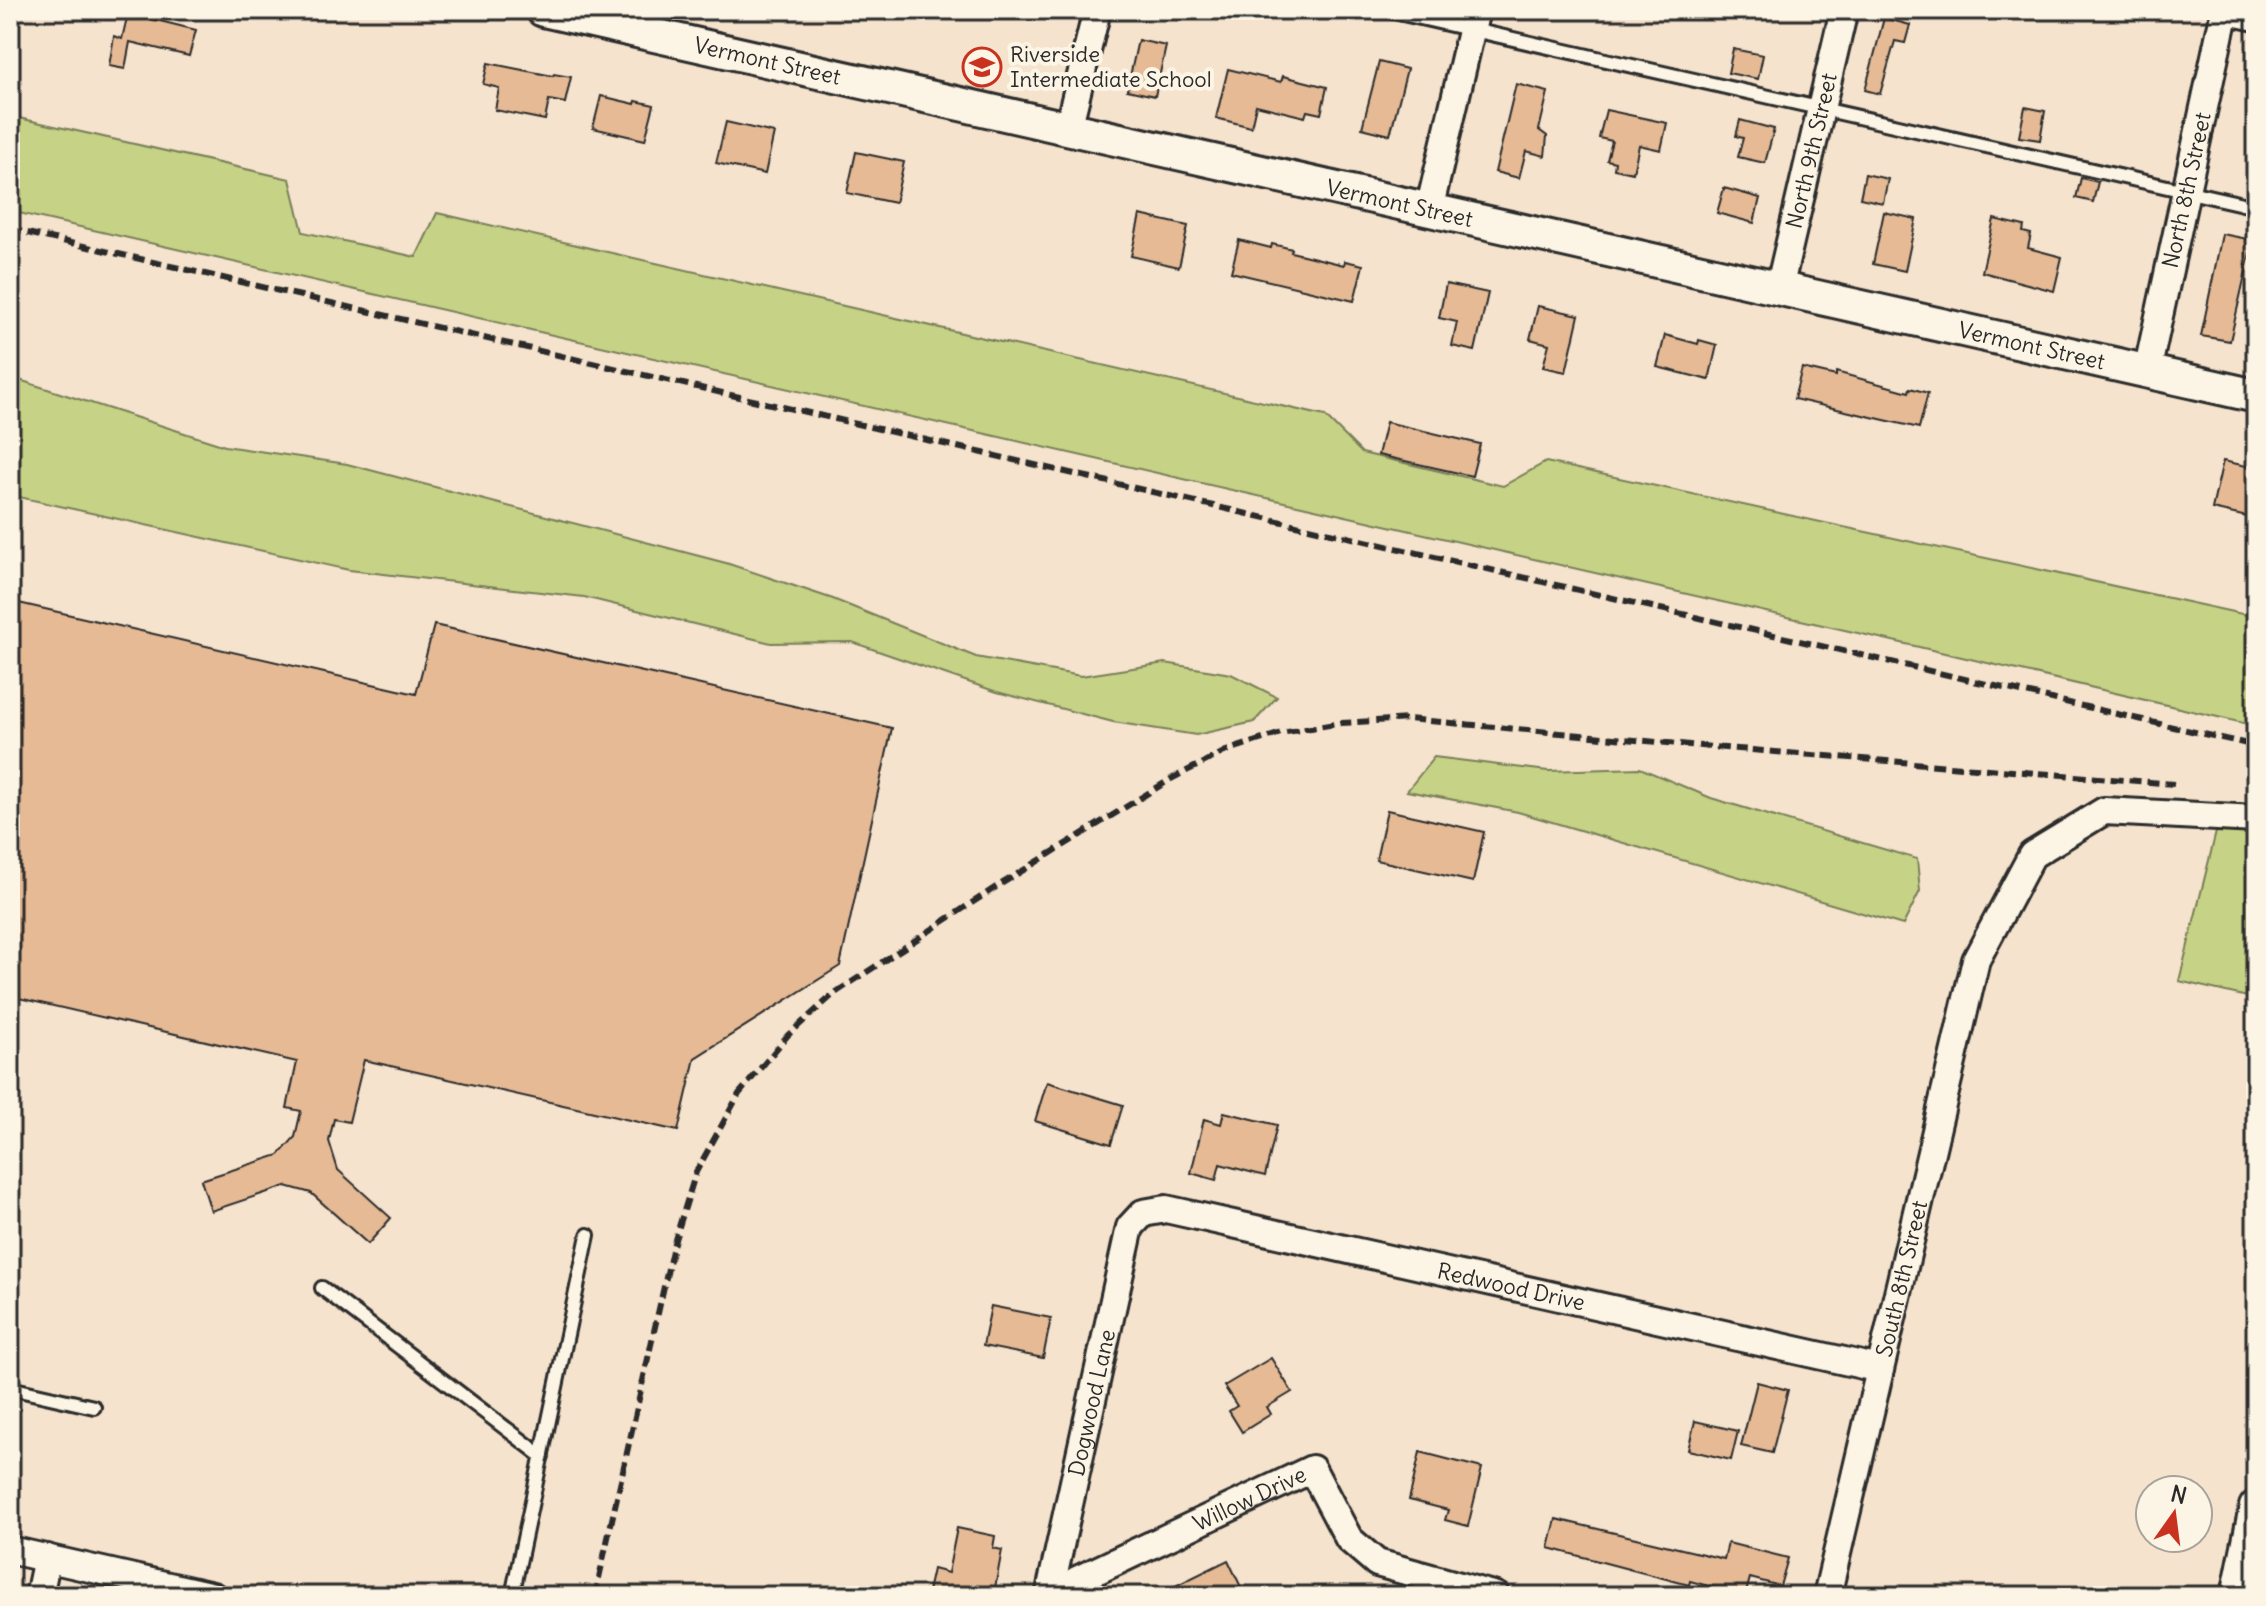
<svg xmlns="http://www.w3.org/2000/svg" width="2266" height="1606" viewBox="0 0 2266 1606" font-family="Delius,sans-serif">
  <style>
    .green { fill: #c6d285; stroke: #787e58; stroke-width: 2 }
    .building { fill: #e5ba95; stroke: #2b2b2b; stroke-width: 2 }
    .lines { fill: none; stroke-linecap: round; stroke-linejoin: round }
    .service-casing { stroke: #2b2b2b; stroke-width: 18 }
    .minor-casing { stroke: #2b2b2b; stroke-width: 32 }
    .tertiary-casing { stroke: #2b2b2b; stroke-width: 38 }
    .service { stroke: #fcf5e5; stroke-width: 12 }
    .minor { stroke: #fcf5e5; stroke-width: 26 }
    .tertiary { stroke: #fcf5e5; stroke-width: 32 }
    .rail { stroke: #2b2b2b; stroke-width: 6; stroke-dasharray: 12 6; stroke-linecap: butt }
    .labels { text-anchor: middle; stroke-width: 8; stroke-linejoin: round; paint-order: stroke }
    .poi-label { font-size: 22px; fill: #2b2b2b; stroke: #fcf5e5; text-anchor: start }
    .street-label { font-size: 22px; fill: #2b2b2b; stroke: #fcf5e5 }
  </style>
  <rect width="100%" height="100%" fill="#f5e3cd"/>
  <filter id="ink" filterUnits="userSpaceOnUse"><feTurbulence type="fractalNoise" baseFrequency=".0125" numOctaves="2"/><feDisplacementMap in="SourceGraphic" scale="16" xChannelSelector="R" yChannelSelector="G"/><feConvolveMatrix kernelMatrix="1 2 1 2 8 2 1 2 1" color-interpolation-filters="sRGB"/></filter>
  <g filter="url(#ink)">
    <!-- green -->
    <g class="green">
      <path d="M10 116 290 179 303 232 416 257 437 213 1325 416 1362 453 1503 486 1546 462 2256 617V726L1919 647 10 211Z"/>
      <path d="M10 377 225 446 347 464 726 563 833 599 976 657 1081 676 1165 663 1231 674 1277 697 1254 722 1196 735 1113 722 997 692 852 642 771 643 584 597 349 570 10 495Z"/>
      <path d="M1434 757 1548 771 1640 768 1711 798 1917 859 1920 891 1903 925 1518 812 1407 791Z"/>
      <path d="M2217 828 2256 835V999L2179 981Z"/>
    </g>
    <!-- building -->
    <g class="building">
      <path d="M128 13 196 30 189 56 130 42 125 69 109 66 114 36 122 39Z"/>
      <path d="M1884 18 1910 25 1905 43 1895 41 1880 94 1865 90Z"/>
      <path d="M1138 40 1166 46 1155 96 1127 90Z"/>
      <path d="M1733 49 1763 55 1758 79 1728 73Z"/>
      <path d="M1379 62 1407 69 1390 135 1362 128Z"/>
      <path d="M488 63 553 76 554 74 571 77 565 103 549 100 545 120 495 110 499 88 483 84Z"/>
      <path d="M1228 69 1281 82 1283 76 1327 87 1321 114 1307 111 1305 117 1256 105 1251 127 1216 118Z"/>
      <path d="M1516 84 1548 92 1539 130 1547 136 1545 156 1526 151 1519 178 1495 172Z"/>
      <path d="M601 96 635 104 636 101 654 105 645 140 593 128Z"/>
      <path d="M2025 107 2045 111 2040 140 2019 137Z"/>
      <path d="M1606 110 1667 123 1661 150 1639 145 1633 173 1614 169 1615 162 1607 160 1612 141 1599 138Z"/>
      <path d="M1740 120 1774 129 1765 163 1738 157 1743 138 1736 136Z"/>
      <path d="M726 122 774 133 765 174 716 163Z"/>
      <path d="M856 152 904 162 895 203 847 193Z"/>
      <path d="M1865 174 1888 179 1883 203 1860 198Z"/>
      <path d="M2081 178 2098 182 2093 202 2076 198Z"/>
      <path d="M1724 188 1760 198 1754 223 1717 213Z"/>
      <path d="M1884 212 1916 219 1905 271 1873 264Z"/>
      <path d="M1140 215 1188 226 1179 267 1131 256Z"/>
      <path d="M1994 219 2024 226 2023 232 2031 234 2028 248 2062 257 2054 291 1982 272Z"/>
      <path d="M2222 234 2253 240 2230 341 2201 336Z"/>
      <path d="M1239 240 1271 248 1272 244 1292 249 1291 252 1344 265 1345 261 1363 265 1354 301 1231 272Z"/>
      <path d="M1446 284 1488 293 1475 351 1452 346 1457 322 1439 318Z"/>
      <path d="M1538 306 1579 315 1566 372 1543 367 1549 344 1530 339Z"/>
      <path d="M1665 335 1698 344 1699 340 1717 345 1709 380 1657 367Z"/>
      <path d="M1802 368 1836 376V372L1909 392 1910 388 1928 393 1919 428 1794 399Z"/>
      <path d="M1386 422 1480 444 1472 476 1378 455Z"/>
      <path d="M2223 461 2256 468V519L2212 509Z"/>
      <path d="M10 601 416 694 434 625 892 728 840 966 695 1058 678 1131 364 1060 349 1122 334 1119 329 1141 338 1170 391 1218 368 1244 311 1193 286 1186 211 1211 201 1180 279 1155 295 1137 301 1111 287 1108 297 1062 10 996Z"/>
      <path d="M1387 810 1484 832 1473 882 1376 860Z"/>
      <path d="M1047 1082 1123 1105 1111 1144 1035 1121Z"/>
      <path d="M1224 1112 1277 1125 1265 1176 1220 1164 1216 1180 1191 1173 1204 1119 1221 1124Z"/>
      <path d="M991 1306 1051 1318 1043 1358 983 1346Z"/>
      <path d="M1271 1358 1292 1392 1267 1407 1271 1414 1242 1432 1229 1411 1237 1406 1224 1386Z"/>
      <path d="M1757 1382 1788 1390 1772 1453 1741 1446Z"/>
      <path d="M1695 1421 1738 1431 1731 1460 1688 1450Z"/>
      <path d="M1420 1452 1482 1468 1468 1526 1445 1520 1448 1510 1409 1500Z"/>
      <path d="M1556 1519 1724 1559 1728 1543 1788 1558 1780 1586 1750 1578 1745 1596 1690 1581 1689 1585 1549 1548Z"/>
      <path d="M957 1528 995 1536 993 1548 1002 1550 995 1588 989 1586 987 1596H927L933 1569 948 1573Z"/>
      <path d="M1228 1560 1241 1587 1223 1596H1155Z"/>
    </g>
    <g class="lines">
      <defs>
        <g id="service">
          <path d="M1385 10 2256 207"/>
          <path d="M322 1288 542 1456"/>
          <path d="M10 1388 94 1407"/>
          <path d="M512 1596 588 1235"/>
        </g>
        <g id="minor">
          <path d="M2223 10 2256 17"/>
          <path d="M1068 129 1097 10"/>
          <path d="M1429 210 1476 10"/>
          <path id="s1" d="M1779 289 1844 10"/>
          <path id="s2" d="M2147 372 2225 10"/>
          <path d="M10 1550 213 1596"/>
          <path d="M39 1596 47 1558"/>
          <path id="s3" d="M1049 1596 1130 1227 1143 1213 1166 1209 1880 1369"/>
          <path id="s4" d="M1060 1596 1077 1580 1312 1469 1349 1539 1377 1563 1496 1596"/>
          <path id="s5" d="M1827 1596 1976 960 2032 855 2104 811 2256 819"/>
        </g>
        <g id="tertiary">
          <path id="s6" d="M543 10 2256 396"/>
          <path d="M2238 1596 2256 1507"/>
        </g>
      </defs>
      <!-- service casing -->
      <use href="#service" class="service-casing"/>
      <!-- minor casing -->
      <use href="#minor" class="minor-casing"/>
      <!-- tertiary casing -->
      <use href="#tertiary" class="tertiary-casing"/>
      <!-- service -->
      <use href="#service" class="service"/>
      <!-- minor -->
      <use href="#minor" class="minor"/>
      <!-- tertiary -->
      <use href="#tertiary" class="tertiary"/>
      <!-- rail -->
      <g class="rail">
        <path d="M10 229 2256 746"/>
        <path d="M595 1596 673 1246 696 1172 739 1094 788 1035 835 993 993 889 1171 779 1226 751 1281 733 1341 723 1408 719 1701 746 2174 784"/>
      </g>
    </g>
  </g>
  <!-- icons -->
  <defs>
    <symbol id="school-ring" viewBox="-11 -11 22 22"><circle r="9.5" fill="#fcf5e5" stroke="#c8321e" stroke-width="1.5"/><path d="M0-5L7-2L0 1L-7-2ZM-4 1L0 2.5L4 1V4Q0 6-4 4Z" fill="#c8321e"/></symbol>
  </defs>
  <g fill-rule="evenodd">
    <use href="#school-ring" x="960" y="45" width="44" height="44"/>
  </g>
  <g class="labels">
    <!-- poi labels -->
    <g class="poi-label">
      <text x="1010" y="62">Riverside<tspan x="1010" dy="25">Intermediate School</tspan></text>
    </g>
    <!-- street labels -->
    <g class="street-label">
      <text dy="8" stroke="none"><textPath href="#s6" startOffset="230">Vermont Street</textPath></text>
      <text dy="8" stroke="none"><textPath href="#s1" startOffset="142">North 9th Street</textPath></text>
      <text dy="8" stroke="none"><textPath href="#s2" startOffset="186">North 8th Street</textPath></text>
      <text dy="8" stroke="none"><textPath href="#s6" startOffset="878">Vermont Street</textPath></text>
      <text dy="8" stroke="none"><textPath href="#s6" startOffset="1526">Vermont Street</textPath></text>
      <text dy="8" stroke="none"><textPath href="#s5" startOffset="326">South 8th Street</textPath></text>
      <text dy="8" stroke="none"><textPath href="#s3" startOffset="774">Redwood Drive</textPath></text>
      <text dy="8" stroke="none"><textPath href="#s3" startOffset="198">Dogwood Lane</textPath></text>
      <text dy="8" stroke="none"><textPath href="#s4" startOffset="214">Willow Drive</textPath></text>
    </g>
  </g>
  <!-- margin -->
  <rect width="2266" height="1606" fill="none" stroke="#fcf5e5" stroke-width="40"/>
  <rect x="20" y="20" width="2226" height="1566" fill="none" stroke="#2b2b2b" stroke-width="3" filter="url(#ink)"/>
  <!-- north arrow -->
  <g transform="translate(2174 1514) rotate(14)"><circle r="38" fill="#fcf5e5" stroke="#a8a49b" stroke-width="2"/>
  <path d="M0-6L14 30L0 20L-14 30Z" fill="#c8321e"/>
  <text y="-12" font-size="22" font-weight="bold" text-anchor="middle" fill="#2b2b2b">N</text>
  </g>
</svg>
